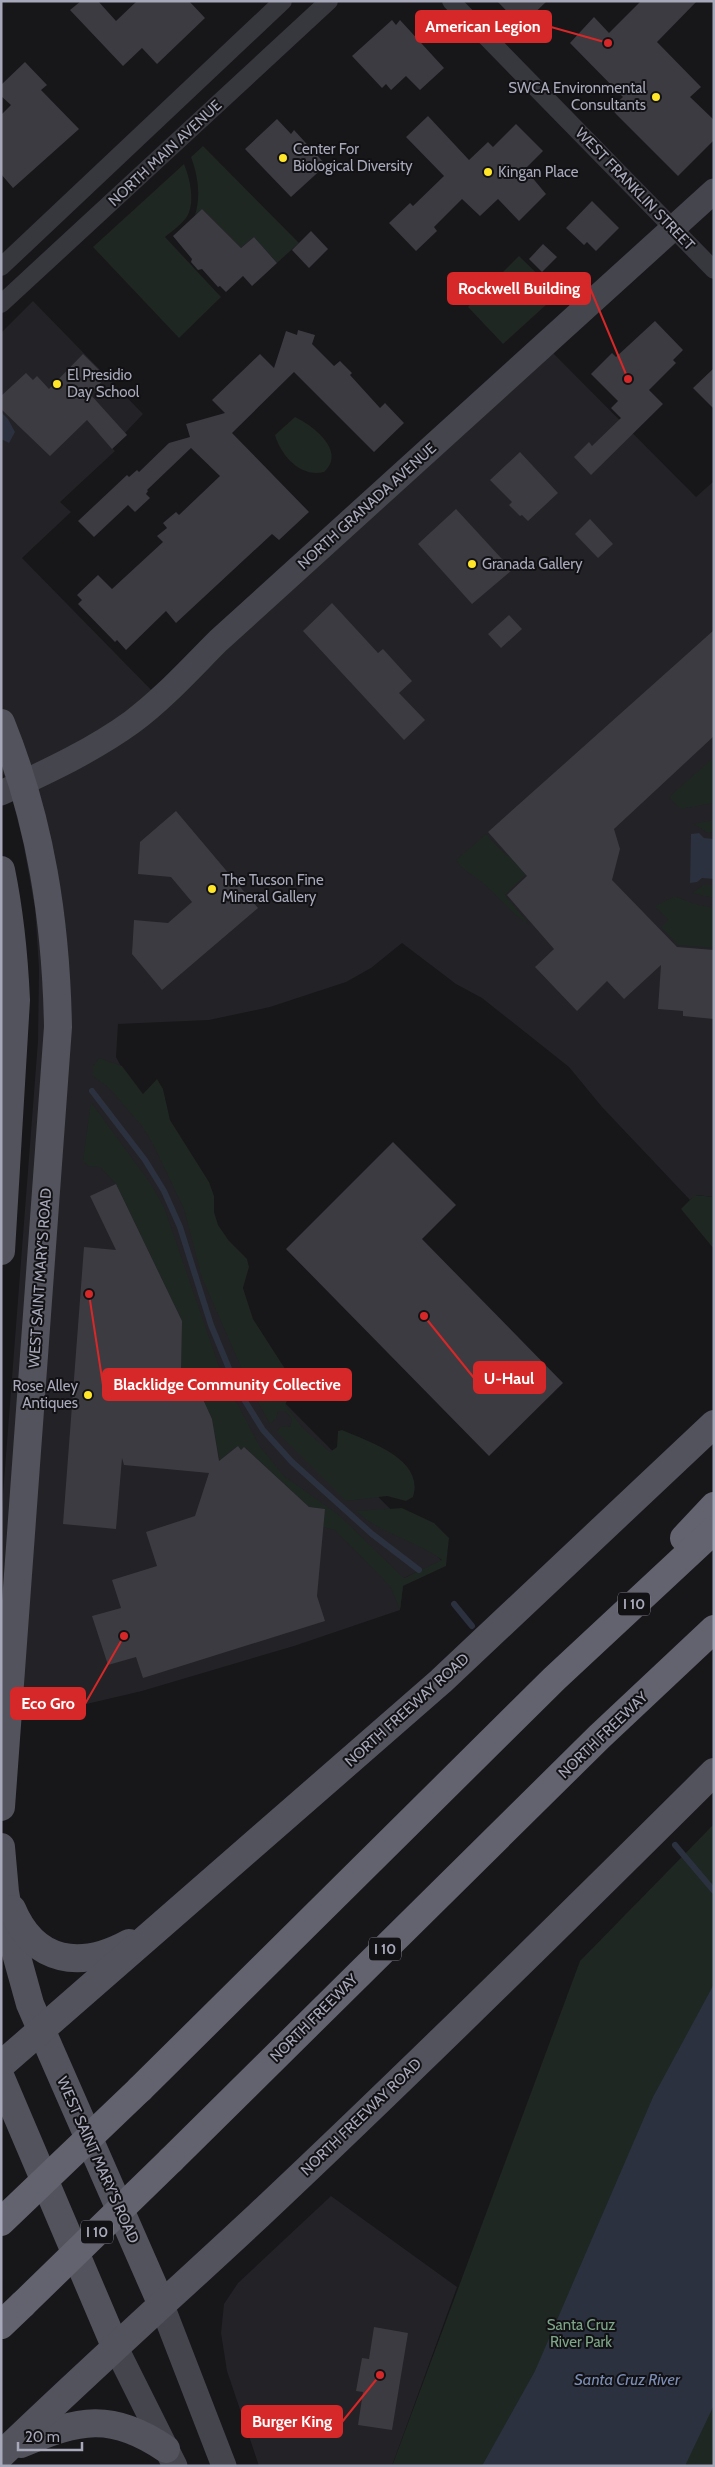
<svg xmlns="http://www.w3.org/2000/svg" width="715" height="2467" viewBox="0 0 715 2467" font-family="Cabin,sans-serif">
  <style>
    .built { fill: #232226 }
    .green { fill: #1e2721 }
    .water { fill: #2b313e }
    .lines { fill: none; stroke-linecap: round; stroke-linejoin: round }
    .stream { stroke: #2b313e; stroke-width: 6 }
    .building { fill: #3c3b41 }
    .minor { stroke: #37373e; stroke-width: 18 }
    .secondary { stroke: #45454e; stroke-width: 25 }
    .primary { stroke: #53535d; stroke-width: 28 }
    .motorway { stroke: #63636f; stroke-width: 28 }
    .motorway-bridge { stroke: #63636f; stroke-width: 28 }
    .poi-dot { fill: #ffe628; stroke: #121114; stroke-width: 2 }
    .labels { text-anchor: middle; stroke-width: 4; stroke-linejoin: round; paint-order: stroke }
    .shield { fill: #121114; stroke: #7a7b88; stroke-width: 1 }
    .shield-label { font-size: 14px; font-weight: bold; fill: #a7a9ba }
    .poi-label { font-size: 15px; fill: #a7a9ba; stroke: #121114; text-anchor: start }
    .street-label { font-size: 15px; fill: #a7a9ba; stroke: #121114 }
    .park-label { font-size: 15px; fill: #7da688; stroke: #121114 }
    .water-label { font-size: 16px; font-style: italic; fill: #7b8eb8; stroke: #121114 }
    .leader { fill: none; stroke: #d62828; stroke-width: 2 }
    .callout-dot { fill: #d62828; stroke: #121114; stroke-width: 2 }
    .callout { fill: #d62828; stroke: #d62828; stroke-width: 2 }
    .callout-label { font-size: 16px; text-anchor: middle; font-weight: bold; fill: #fff }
  </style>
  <rect width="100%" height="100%" fill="#171619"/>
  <!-- built -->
  <g class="built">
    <path d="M33 301 143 414 125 433 127 435 112 448 115 451 60 502 71 512 22 558 160 699 545 345 696 497 714 481V1197L696 1195 690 1200 602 1107 569 1067 482 998 456 984 402 943 371 968 346 982 270 1007 209 1020 118 1024 116 1057 191 1195 270 1388 442 1561 404 1578 400 1610 294 1646 142 1691 1 1724V1520L38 1041 39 969 35 909 23 842 10 790 1 769V333Z"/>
    <path d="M331 2196 457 2287 392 2466H259L227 2371 221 2333 224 2304 238 2283Z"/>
  </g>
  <!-- green -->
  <g class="green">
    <path d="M203 146 299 243 277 263 254 237 241 248 202 209 195 215C201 196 198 176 191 157Z"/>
    <path d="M184 164C190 178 196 204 186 218 181 225 172 231 165 237L221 297 179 338 93 247Z"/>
    <path d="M519 256 558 294 503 344 468 307Z"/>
    <path d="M295 417C312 425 347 451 324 472 301 478 281 456 275 435Z"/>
    <path d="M714 757V803L680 809 669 797Z"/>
    <path d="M714 820V833L706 832 694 824Z"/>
    <path d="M486 834 507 856 511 852 530 871 505 895 530 925C511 914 499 897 483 883 474 876 462 870 456 860Z"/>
    <path d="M703 885H714V898L692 893Z"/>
    <path d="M675 896 694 904 714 908V948L678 945 661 927 668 920 655 906Z"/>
    <path d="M99 1058 122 1066 143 1094 157 1079 163 1089 170 1120 209 1182 214 1196V1212L218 1225 229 1241 247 1259 249 1267 243 1288 253 1319 289 1375 293 1388 285 1405 303 1428 330 1452 337 1447 338 1431 342 1430C369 1442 425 1459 413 1497L406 1501 387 1496 346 1501 276 1431 282 1426 290 1427 292 1419 285 1411H278L276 1419 270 1424 252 1392 202 1278 184 1209 152 1142 141 1125 109 1088 93 1076V1066Z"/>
    <path d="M91 1102 151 1184 164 1207 221 1372 259 1445 284 1476 340 1516 404 1578 442 1560C415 1540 380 1534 356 1511L402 1508 434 1523 449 1538 446 1566 403 1586 400 1610 390 1586 335 1530 323 1527 325 1509 309 1507 244 1447 241 1450 238 1446 220 1460 219 1457 212 1419 191 1373 181 1372 182 1321 116 1184 100 1167 88 1166 83 1161Z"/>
    <path d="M695 1195 714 1197V1249L681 1209Z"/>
    <path d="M714 1824V2466H392L580 1961Z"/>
  </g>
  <!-- water -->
  <g class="water">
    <path d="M1 412 8 419 15 432 9 443 1 439Z"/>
    <path d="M699 833 704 838 714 839V879L702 878 697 882 690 883 691 834Z"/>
    <path d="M714 1984V2405L685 2466H482L535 2371 653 2097Z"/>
  </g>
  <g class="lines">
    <!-- stream -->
    <g class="stream">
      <path d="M92 1091 145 1160 164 1191 180 1227 211 1325 237 1388 263 1430 292 1462 372 1534 419 1570"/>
      <path d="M454 1604 472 1626"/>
      <path d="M675 1845 714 1891"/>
    </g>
  </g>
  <!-- building -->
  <g class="building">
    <path d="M81 1H98L116 21 137 1H189L205 18 157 64 142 48 123 66 70 10Z"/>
    <path d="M497 1H547L521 26Z"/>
    <path d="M641 1H697L657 42 701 87 690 97 714 120V140L678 176 616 114 611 108 623 97 570 43 594 17 609 33Z"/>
    <path d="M392 20 396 25 400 20 444 68 420 90 406 76 391 90 386 84 382 88 352 56Z"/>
    <path d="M25 62 47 85 41 90 79 129 13 188 1 174V115L11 105 1 96V85Z"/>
    <path d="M428 116 469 160 488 142 493 147 516 124 543 151 525 169 546 194 519 221 498 199 480 216 462 199 434 227 437 231 416 251 389 223 410 203 413 206 444 176 406 137Z"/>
    <path d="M277 119 291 134 294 130 326 165 291 197 245 149Z"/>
    <path d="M592 201 619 228 596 251 587 242 584 245 566 228Z"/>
    <path d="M202 209 241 248 254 237 277 263 252 286 243 276 226 292 220 286 218 287 202 269 198 270 191 262 192 259 173 236Z"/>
    <path d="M311 231 328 249 309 268 292 250Z"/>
    <path d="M543 244 557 257 542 272 529 259Z"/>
    <path d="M655 321 683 350 673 360 676 363 649 390 663 404 591 475 574 457 589 442 592 446 621 418 611 408 618 401 591 374 612 353 616 357Z"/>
    <path d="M298 330 315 335 312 344 334 366 340 361 352 373 350 375 380 408 385 403 404 423 374 452 294 372 232 433 309 512 279 540 272 534 176 623 166 611 126 650 117 640 115 642 78 604 82 600 77 595 98 575 112 589 163 542 157 536 167 528 163 523 176 512 179 515 220 476 191 448 147 490 148 491 146 494 150 498 135 512 128 505 94 537 78 521 127 475 129 477 137 470 139 472 169 443 190 437 186 424 225 413 212 400 260 354 274 368 286 331 297 335Z"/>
    <path d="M83 354 106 377 90 394 127 435 112 449 87 420 50 456 1 409V396L26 373 33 380 37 376 49 389Z"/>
    <path d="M714 368V409L693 388Z"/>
    <path d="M520 452 558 493 528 521 522 515 520 516 509 505 512 502 490 480Z"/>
    <path d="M456 509 512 570 472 604 418 544Z"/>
    <path d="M590 519 613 544 598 558 575 534Z"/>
    <path d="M332 603 378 653 383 649 412 681 399 693 425 720 404 740 303 631Z"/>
    <path d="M509 615 522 629 501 648 488 634Z"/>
    <path d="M714 630V736L614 829 620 849 612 880 677 947 714 950V1019L683 1016V1011L658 1009 661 965 624 999 607 981 577 1011 535 967 554 949 507 895 527 876 488 832Z"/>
    <path d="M176 811 258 908 162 990 132 954 134 920 168 923 192 902 171 877 138 874 140 842Z"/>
    <path d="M393 1142 456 1205 422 1239 563 1383 489 1456 286 1249Z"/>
    <path d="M116 1184 182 1321 181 1372 191 1373 212 1419 219 1461 238 1446 241 1450 244 1447 309 1507 325 1509 317 1596 325 1621 143 1678 136 1657 108 1665 92 1616 121 1608 112 1580 157 1566 146 1532 195 1516 209 1473 124 1465 122 1458 116 1529 63 1524 84 1247 116 1250 90 1196Z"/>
    <path d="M374 2327 408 2333 392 2430 358 2425 363 2392 356 2391 362 2358 369 2359Z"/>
  </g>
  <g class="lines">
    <!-- minor -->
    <g class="minor">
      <path d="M451 1 714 270"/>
      <path d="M1 267 283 1"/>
      <path d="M1 304 329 1"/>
    </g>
    <!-- secondary -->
    <g class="secondary">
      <path d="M1 793C46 772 92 751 132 722 163 699 190 669 218 641L714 191"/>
      <path d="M161 2303 224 2466"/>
      <path d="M115 2346 175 2466"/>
    </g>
    <!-- primary -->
    <g class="primary">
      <path d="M1 723C41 822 56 921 58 1027L1 1807"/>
      <path d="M1 870C10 914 14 956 16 1000L1 1251"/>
      <path d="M1 1847 5 1892 15 1950 30 2004 161 2303"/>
      <path d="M12 1909C35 1964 81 1969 129 1943"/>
      <path d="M1 2065 441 1681 714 1424"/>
      <path d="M1 2078 115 2346"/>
      <path d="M21 2444C79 2419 112 2412 166 2449"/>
      <path d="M1 2455C86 2373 173 2295 259 2215 413 2070 564 1921 714 1772"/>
    </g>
    <!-- motorway -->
    <g class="motorway">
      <path d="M684 1538 714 1506"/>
      <path d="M140 2089 554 1679 714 1530"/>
      <path d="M171 2160 599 1737 714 1629"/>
      <path d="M1 2325 23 2304"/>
    </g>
    <!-- motorway-bridge -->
    <g class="motorway-bridge">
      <path d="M1 2222 140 2089"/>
      <path d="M23 2304 171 2160"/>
    </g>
  </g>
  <!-- markers -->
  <g class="poi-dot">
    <circle cx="656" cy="97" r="5"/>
    <circle cx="283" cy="158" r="5"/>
    <circle cx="488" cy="172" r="5"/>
    <circle cx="57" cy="384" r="5"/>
    <circle cx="472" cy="564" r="5"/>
    <circle cx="212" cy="889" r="5"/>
    <circle cx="88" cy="1395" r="5"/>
  </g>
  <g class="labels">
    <!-- shield labels -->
    <g class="shield">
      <rect x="618" y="1592.5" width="32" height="23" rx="4"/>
      <rect x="369" y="1937.5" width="32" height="23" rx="4"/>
      <rect x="81" y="2220.5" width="32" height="23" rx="4"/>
    </g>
    <g class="shield-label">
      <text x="634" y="1609">I 10</text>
      <text x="385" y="1954">I 10</text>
      <text x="97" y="2237">I 10</text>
    </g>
    <!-- poi labels -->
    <g class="poi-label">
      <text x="646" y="93" text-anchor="end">SWCA Environmental<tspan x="646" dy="17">Consultants</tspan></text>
      <text x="293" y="154">Center For<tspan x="293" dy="17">Biological Diversity</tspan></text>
      <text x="498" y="177">Kingan Place</text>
      <text x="67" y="380">El Presidio<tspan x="67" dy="17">Day School</tspan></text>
      <text x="482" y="569">Granada Gallery</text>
      <text x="222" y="885">The Tucson Fine<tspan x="222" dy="17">Mineral Gallery</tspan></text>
      <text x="78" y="1391" text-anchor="end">Rose Alley<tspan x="78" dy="17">Antiques</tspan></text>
    </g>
    <!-- street labels -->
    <g class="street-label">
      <text transform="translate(165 153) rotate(-43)" y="5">NORTH MAIN AVENUE</text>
      <text transform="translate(635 189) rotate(46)" y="5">WEST FRANKLIN STREET</text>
      <text transform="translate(367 506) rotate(-42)" y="5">NORTH GRANADA AVENUE</text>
      <text transform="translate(40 1278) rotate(-86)" y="5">WEST SAINT MARY'S ROAD</text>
      <text transform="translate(407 1710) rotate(-42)" y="5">NORTH FREEWAY ROAD</text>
      <text transform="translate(603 1735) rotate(-44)" y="5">NORTH FREEWAY</text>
      <text transform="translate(314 2018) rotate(-45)" y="5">NORTH FREEWAY</text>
      <text transform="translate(361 2117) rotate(-44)" y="5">NORTH FREEWAY ROAD</text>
      <text transform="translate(98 2160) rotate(66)" y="5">WEST SAINT MARY'S ROAD</text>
    </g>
    <!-- park labels -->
    <g class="park-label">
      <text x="581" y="2330">Santa Cruz<tspan x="581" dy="17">River Park</tspan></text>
    </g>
    <!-- water labels -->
    <g class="water-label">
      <text x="627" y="2385">Santa Cruz River</text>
    </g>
  </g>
  <!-- callouts -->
  <path class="leader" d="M608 43L551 27M628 379L590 288M424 1316L474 1378M89 1294L103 1385M124 1636L85 1704M380 2375L342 2422"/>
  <g class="callout-dot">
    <circle cx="608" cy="43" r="5"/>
    <circle cx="628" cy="379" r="5"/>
    <circle cx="424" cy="1316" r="5"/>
    <circle cx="89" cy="1294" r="5"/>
    <circle cx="124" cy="1636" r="5"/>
    <circle cx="380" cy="2375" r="5"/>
  </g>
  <g class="callout">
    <rect x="416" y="11" width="135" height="31" rx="5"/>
    <rect x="448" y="273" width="142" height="31" rx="5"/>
    <rect x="474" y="1362" width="71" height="31" rx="5"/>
    <rect x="103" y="1369" width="248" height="31" rx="5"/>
    <rect x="11" y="1688" width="74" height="31" rx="5"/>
    <rect x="242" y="2406" width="100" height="31" rx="5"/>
  </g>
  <g class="callout-label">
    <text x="483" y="32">American Legion</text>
    <text x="519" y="294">Rockwell Building</text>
    <text x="509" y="1384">U-Haul</text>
    <text x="227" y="1390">Blacklidge Community Collective</text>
    <text x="48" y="1709">Eco Gro</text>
    <text x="292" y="2427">Burger King</text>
  </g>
  <!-- border -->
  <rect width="715" height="2467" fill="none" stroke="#a7a9ba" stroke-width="5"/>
  <!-- scale -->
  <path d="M18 2442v8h64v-8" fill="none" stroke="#a7a9ba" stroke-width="2.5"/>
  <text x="25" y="2442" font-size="15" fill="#a7a9ba" stroke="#121114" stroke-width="4" paint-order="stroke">20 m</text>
</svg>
